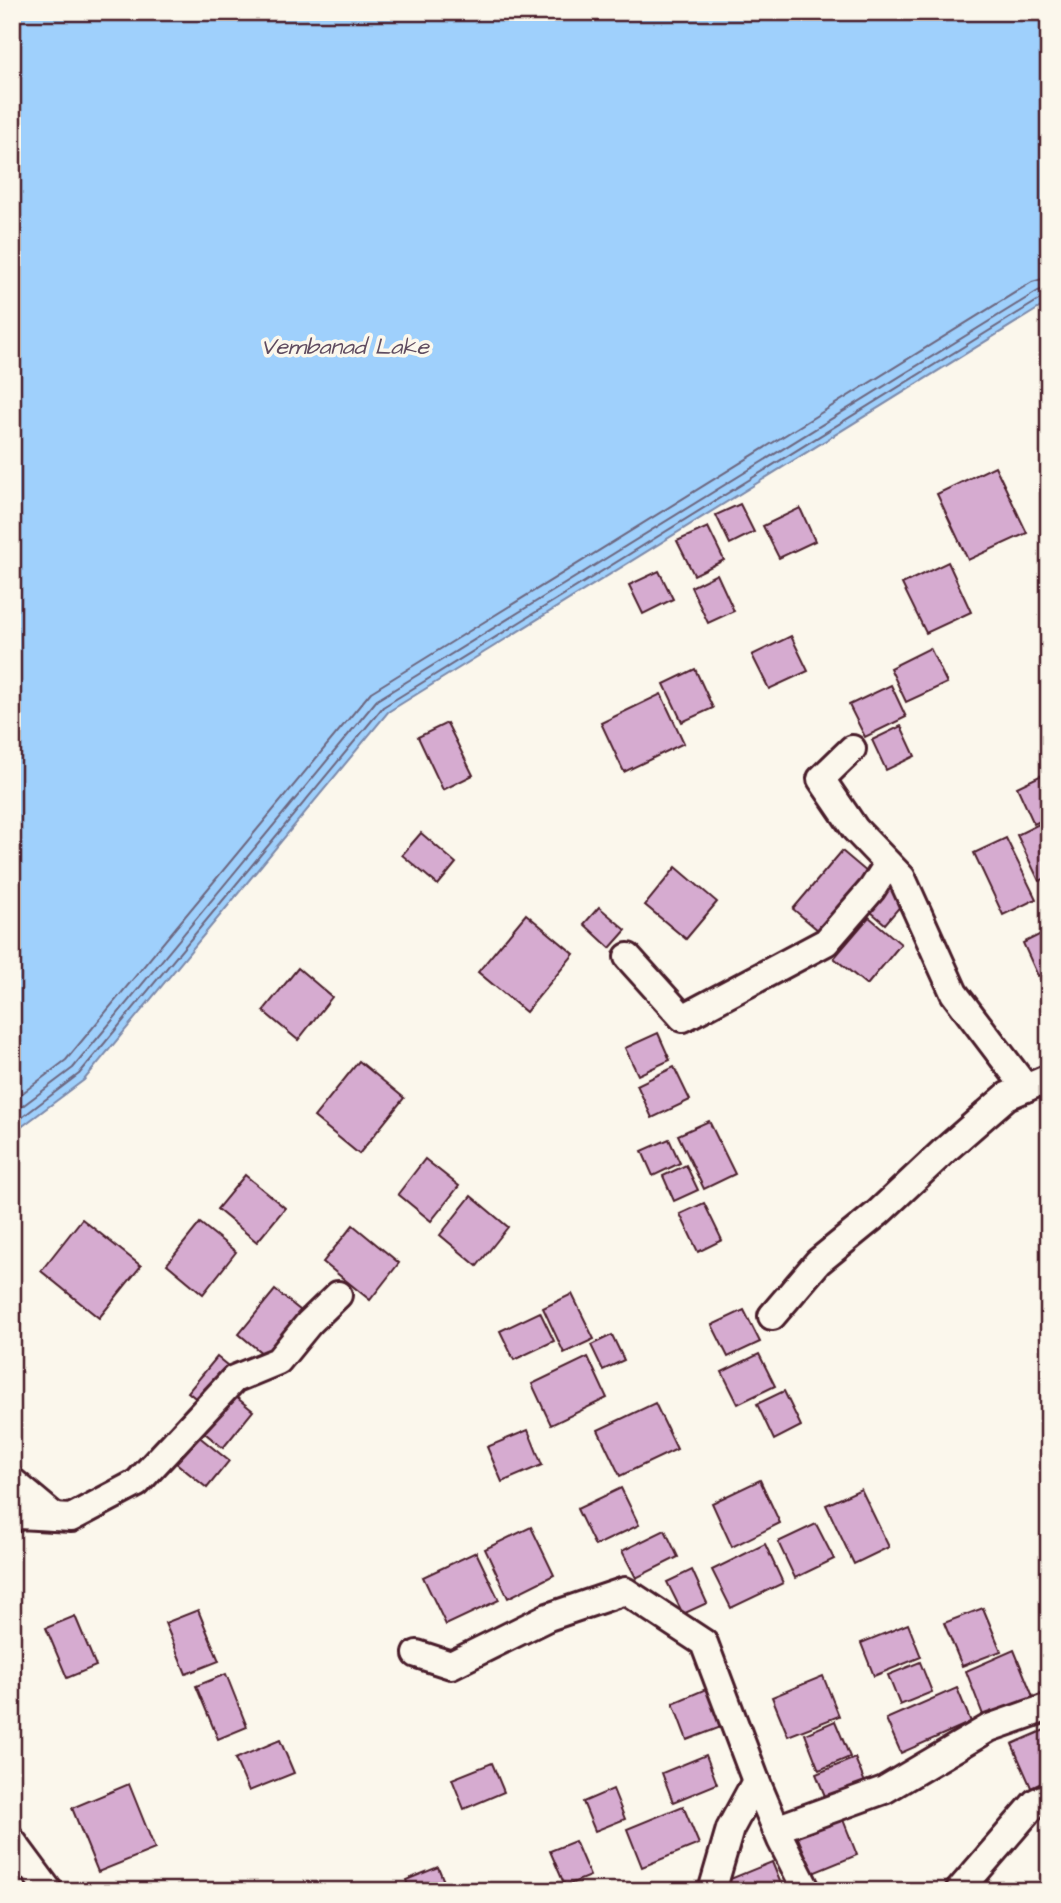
<svg xmlns="http://www.w3.org/2000/svg" width="1061" height="1903" viewBox="0 0 1061 1903" font-family="'Architects Daughter',sans-serif">
  <style>
    .water { fill: #9fd0fc; stroke: #7d89a8; stroke-width: 2 }
    .lines { fill: none; stroke-linecap: round; stroke-linejoin: round }
    .shore { stroke: #6c667f; stroke-width: 2 }
    .building { fill: #d6abd0; stroke: #4a1f2b; stroke-width: 2 }
    .street-casing { stroke: #4a1f2b; stroke-width: 32 }
    .street { stroke: #fbf7ec; stroke-width: 26 }
    .labels { text-anchor: middle; stroke-width: 7; stroke-linejoin: round; paint-order: stroke }
    .water-label { font-size: 23px; font-style: italic; fill: #5f4b5f; stroke: #fbf7ec }
  </style>
  <rect width="100%" height="100%" fill="#fbf7ec"/>
  <filter id="ink" filterUnits="userSpaceOnUse"><feTurbulence type="fractalNoise" baseFrequency=".0143" numOctaves="2"/><feDisplacementMap in="SourceGraphic" scale="14" xChannelSelector="R" yChannelSelector="G"/><feConvolveMatrix kernelMatrix="1 2 1 2 8 2 1 2 1" color-interpolation-filters="sRGB"/></filter>
  <g filter="url(#ink)">
    <!-- water -->
    <path class="water" d="M12 12H1049V302L388 712 84 1080 12 1134Z"/>
    <g class="lines">
      <!-- shore -->
      <g class="shore">
        <path d="M12 1101 66 1060 371 692 1032 282 1049 277"/>
        <path d="M12 1114 73 1068 377 700 1038 291 1049 288"/>
        <path d="M12 1125 79 1074 383 707 1042 298 1049 297"/>
      </g>
    </g>
    <!-- building -->
    <g class="building">
      <path d="M995 466 1027 533 968 560 937 494Z"/>
      <path d="M740 504 754 532 730 544 716 515Z"/>
      <path d="M800 508 815 541 779 558 763 526Z"/>
      <path d="M708 527 724 560 694 575 677 541Z"/>
      <path d="M948 562 971 612 926 633 902 584Z"/>
      <path d="M659 571 673 599 643 614 629 585Z"/>
      <path d="M717 574 734 611 708 623 691 587Z"/>
      <path d="M791 636 808 671 769 689 752 655Z"/>
      <path d="M930 648 947 683 906 702 890 668Z"/>
      <path d="M695 669 713 708 682 722 664 684Z"/>
      <path d="M891 685 906 717 865 737 849 705Z"/>
      <path d="M661 694 684 743 624 772 601 723Z"/>
      <path d="M447 723 473 775 443 790 418 737Z"/>
      <path d="M901 726 915 756 886 770 872 740Z"/>
      <path d="M1046 773 1049 778V817L1034 824 1017 787Z"/>
      <path d="M1049 819V877L1039 881 1017 835Z"/>
      <path d="M421 833 456 863 438 885 402 855Z"/>
      <path d="M1006 838 1036 899 1003 915 974 853Z"/>
      <path d="M842 851 874 878 825 936 793 909Z"/>
      <path d="M676 867 717 902 686 939 645 905Z"/>
      <path d="M887 878 909 896 885 924 864 906Z"/>
      <path d="M599 907 626 930 610 948 584 924Z"/>
      <path d="M526 914 574 954 526 1012 478 972Z"/>
      <path d="M869 917 901 944 867 985 834 958Z"/>
      <path d="M1049 930V971L1038 976 1023 943Z"/>
      <path d="M298 968 332 997 298 1040 263 1011Z"/>
      <path d="M658 1033 670 1060 638 1075 625 1048Z"/>
      <path d="M359 1061 404 1098 359 1154 314 1117Z"/>
      <path d="M674 1067 690 1100 652 1118 637 1085Z"/>
      <path d="M709 1121 735 1174 704 1189 678 1135Z"/>
      <path d="M669 1139 680 1163 653 1176 642 1151Z"/>
      <path d="M425 1159 459 1186 431 1221 398 1194Z"/>
      <path d="M686 1165 698 1190 674 1201 663 1176Z"/>
      <path d="M245 1175 285 1208 257 1242 217 1209Z"/>
      <path d="M471 1196 508 1227 477 1266 440 1235Z"/>
      <path d="M704 1203 722 1240 698 1252 680 1214Z"/>
      <path d="M82 1219 141 1266 99 1318 41 1271Z"/>
      <path d="M200 1223 236 1252 203 1294 167 1264Z"/>
      <path d="M353 1225 399 1263 370 1300 323 1262Z"/>
      <path d="M275 1290 306 1315 269 1359 239 1334Z"/>
      <path d="M572 1294 594 1339 564 1353 543 1308Z"/>
      <path d="M744 1310 760 1342 728 1357 712 1325Z"/>
      <path d="M540 1312 554 1341 514 1360 500 1331Z"/>
      <path d="M612 1335 624 1360 603 1370 591 1345Z"/>
      <path d="M759 1354 775 1386 738 1404 722 1372Z"/>
      <path d="M217 1357 233 1370 204 1405 188 1392Z"/>
      <path d="M588 1357 607 1398 551 1425 532 1384Z"/>
      <path d="M784 1391 801 1426 774 1440 757 1404Z"/>
      <path d="M230 1392 253 1411 223 1448 200 1429Z"/>
      <path d="M655 1403 677 1449 620 1476 598 1430Z"/>
      <path d="M528 1430 542 1465 502 1482 487 1447Z"/>
      <path d="M197 1435 229 1461 207 1488 175 1462Z"/>
      <path d="M760 1480 780 1523 732 1547 712 1503Z"/>
      <path d="M621 1488 639 1525 595 1546 577 1509Z"/>
      <path d="M861 1489 889 1547 854 1564 826 1505Z"/>
      <path d="M816 1524 834 1559 795 1578 778 1542Z"/>
      <path d="M531 1527 554 1575 508 1598 485 1549Z"/>
      <path d="M665 1530 678 1557 636 1578 622 1551Z"/>
      <path d="M765 1544 783 1583 731 1608 712 1570Z"/>
      <path d="M476 1552 499 1600 446 1625 423 1577Z"/>
      <path d="M692 1570 707 1603 683 1614 667 1582Z"/>
      <path d="M983 1608 1001 1651 962 1666 944 1623Z"/>
      <path d="M198 1610 219 1661 186 1674 165 1623Z"/>
      <path d="M75 1616 96 1666 67 1678 46 1628Z"/>
      <path d="M908 1624 921 1657 874 1676 861 1643Z"/>
      <path d="M1014 1650 1034 1699 985 1720 966 1671Z"/>
      <path d="M920 1662 932 1692 900 1705 888 1675Z"/>
      <path d="M226 1674 247 1727 218 1739 196 1686Z"/>
      <path d="M823 1676 839 1716 788 1736 772 1697Z"/>
      <path d="M713 1686 729 1724 687 1740 673 1703Z"/>
      <path d="M957 1688 971 1722 901 1753 886 1719Z"/>
      <path d="M835 1721 850 1757 819 1770 805 1734Z"/>
      <path d="M1049 1728V1786L1033 1792 1012 1744Z"/>
      <path d="M280 1740 294 1773 249 1791 235 1759Z"/>
      <path d="M706 1755 717 1784 673 1802 662 1773Z"/>
      <path d="M855 1758 868 1790 829 1806 816 1774Z"/>
      <path d="M492 1763 504 1792 464 1809 452 1779Z"/>
      <path d="M129 1784 155 1849 98 1872 72 1808Z"/>
      <path d="M613 1789 625 1819 595 1831 583 1802Z"/>
      <path d="M683 1806 699 1844 642 1867 627 1829Z"/>
      <path d="M840 1812 857 1855 813 1873 795 1831Z"/>
      <path d="M575 1841 590 1876 565 1886 550 1851Z"/>
      <path d="M772 1862 784 1891H727L723 1882Z"/>
      <path d="M438 1867 448 1891H410L406 1880Z"/>
    </g>
    <g class="lines">
      <defs>
        <g id="street">
          <path d="M852 749 821 779 855 829 902 878 954 993 1026 1088"/>
          <path d="M628 957 683 1018 826 942 872 889 888 864"/>
          <path d="M772 1316 818 1262 878 1213 944 1151 1007 1096 1049 1078"/>
          <path d="M12 1481 55 1517"/>
          <path d="M12 1519 19 1515 71 1518 137 1483 234 1379 278 1361 309 1323 338 1295"/>
          <path d="M417 1654 451 1665 548 1617 625 1591 704 1643 756 1781 781 1840 807 1891"/>
          <path d="M776 1829 884 1790 989 1728 1049 1707"/>
          <path d="M12 1841 49 1891"/>
          <path d="M712 1891 730 1829 756 1781"/>
          <path d="M959 1891 1036 1802 1049 1796"/>
        </g>
      </defs>
      <!-- street casing -->
      <use href="#street" class="street-casing"/>
      <!-- street -->
      <use href="#street" class="street"/>
    </g>
  </g>
  <g class="labels">
    <!-- water labels -->
    <g class="water-label">
      <text x="345" y="354">Vembanad Lake</text>
    </g>
  </g>
  <!-- margin -->
  <rect width="1061" height="1903" fill="none" stroke="#fbf7ec" stroke-width="42"/>
  <rect x="21" y="21" width="1019" height="1861" fill="none" stroke="#4a1f2b" stroke-width="2.5" filter="url(#ink)"/>
</svg>
